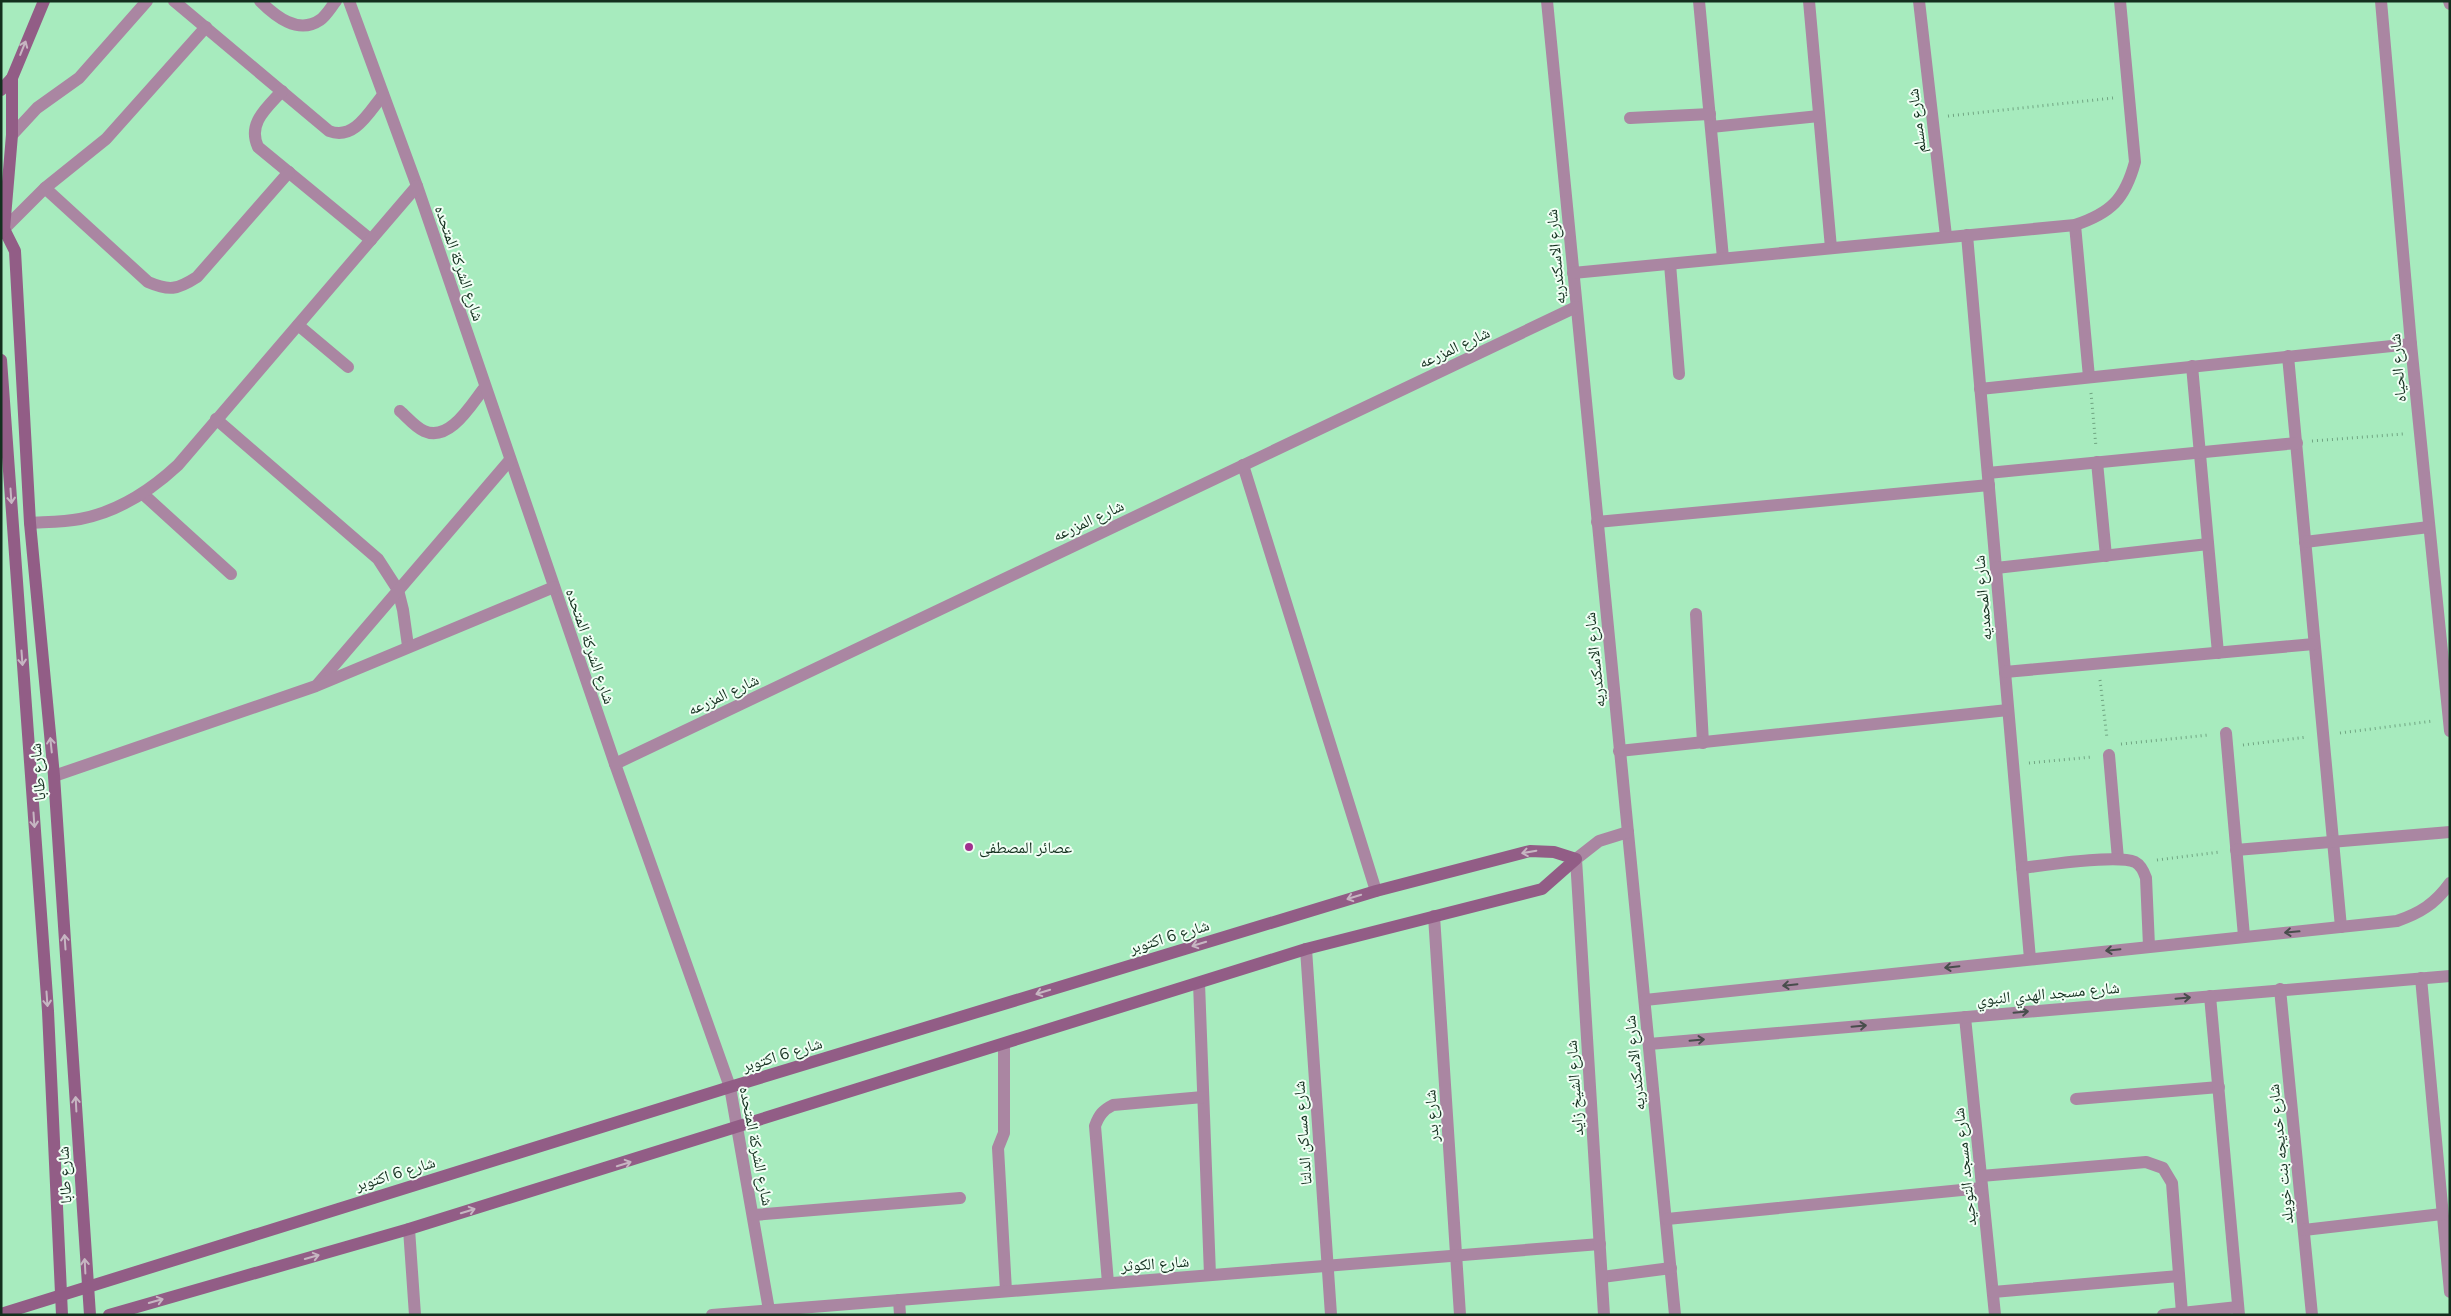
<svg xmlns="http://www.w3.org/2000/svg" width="2451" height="1316" viewBox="0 0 2451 1316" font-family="'Nunito Sans','Noto Naskh Arabic',sans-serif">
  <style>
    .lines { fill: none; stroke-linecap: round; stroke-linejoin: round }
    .path { stroke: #70a582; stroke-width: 3; stroke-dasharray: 1 4; stroke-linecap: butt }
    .lane { stroke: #aa86a2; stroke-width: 12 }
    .street { stroke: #aa86a2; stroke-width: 12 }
    .secondary { stroke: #925d86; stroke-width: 12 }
    .oneway { stroke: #c6b6c2 }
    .oneway2 { stroke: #484d4c }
    .poi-dot { fill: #a0308e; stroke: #f0fef4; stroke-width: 2 }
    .labels { text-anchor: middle; stroke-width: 4; stroke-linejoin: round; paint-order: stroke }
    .street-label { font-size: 16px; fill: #132f1e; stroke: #f0fef4 }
    .poi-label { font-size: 16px; fill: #132f1e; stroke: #f0fef4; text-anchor: start }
  </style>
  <rect width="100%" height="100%" fill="#a7ebbe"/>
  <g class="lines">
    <!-- path -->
    <g class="path">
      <path d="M1948 116 2113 98"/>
      <path d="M2091 393 2096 447"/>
      <path d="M2312 441 2403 434"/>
      <path d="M2100 680 2107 738"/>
      <path d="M2340 733 2433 721"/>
      <path d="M2121 744 2209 735"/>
      <path d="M2243 745 2307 737"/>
      <path d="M2029 763 2092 757"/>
      <path d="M2157 860 2220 852"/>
    </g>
    <!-- lane -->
    <g class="lane">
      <path d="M2449 1 2450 4"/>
      <path d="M1670 264 1679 374"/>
      <path d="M298 325 348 367"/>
      <path d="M400 411C407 417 415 427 424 431 450 443 472 403 485 387"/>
      <path d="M1696 614 1703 743"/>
      <path d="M2076 1099 2219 1087"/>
    </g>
    <!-- street -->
    <g class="street">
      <path d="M174 1 329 131C354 141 369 112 383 95"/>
      <path d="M260 1C275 16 298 35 320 20 326 16 331 7 336 1"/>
      <path d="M349 1 417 186 615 764 730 1087 769 1310"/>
      <path d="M1547 1 1675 1315"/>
      <path d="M1699 1 1723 258"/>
      <path d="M1809 1 1831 248"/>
      <path d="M1919 1 1946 236"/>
      <path d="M2381 1 2411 344 2450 731"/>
      <path d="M282 91C267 108 247 123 258 147L371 240"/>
      <path d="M1630 118 1710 114"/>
      <path d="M1711 127 1819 116"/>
      <path d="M12 135 37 108 79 78 147 1"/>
      <path d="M45 188 148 282C169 291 177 290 197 277L289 172"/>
      <path d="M2075 225 2089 377"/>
      <path d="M4 229 45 188 106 139 206 27"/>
      <path d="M1967 235 2030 959"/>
      <path d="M1573 273 2075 225C2111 213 2125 199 2135 162L2120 1"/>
      <path d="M2288 356 2341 927"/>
      <path d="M2192 366 2218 653"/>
      <path d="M1980 389 2411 344"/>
      <path d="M216 419 378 559 398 590 403 610 408 646"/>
      <path d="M2097 462 2106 556"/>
      <path d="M1243 465 1376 891"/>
      <path d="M1988 473 2297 443"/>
      <path d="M143 494 231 574"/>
      <path d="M1597 522 1989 485"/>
      <path d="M30 523C46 522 64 522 80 519 118 512 150 491 178 465L417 186"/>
      <path d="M2305 542 2429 527"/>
      <path d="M1996 568 2208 544"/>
      <path d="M2005 672 2314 644"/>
      <path d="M318 684 510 460"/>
      <path d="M2226 733 2244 936"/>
      <path d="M1619 751 2008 710"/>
      <path d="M2109 755 2118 859"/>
      <path d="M615 764 1576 307"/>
      <path d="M54 776 316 686 554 587"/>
      <path d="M2236 850 2450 832"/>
      <path d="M2022 868C2046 865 2116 854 2135 862 2141 865 2144 872 2146 878L2149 946"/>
      <path d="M1434 916 1460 1315"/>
      <path d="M1306 949 1331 1315"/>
      <path d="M2421 978 2450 1292"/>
      <path d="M1199 983 1210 1275"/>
      <path d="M2280 989 2312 1315"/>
      <path d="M2210 996 2239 1315"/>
      <path d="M1645 1000 2397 921C2420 913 2435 904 2450 883"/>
      <path d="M1965 1017 1995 1315"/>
      <path d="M1649 1044 2450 976"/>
      <path d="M1004 1045V1133L998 1148 1006 1291"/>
      <path d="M1981 1176 2146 1162 2163 1168 2172 1183 2182 1313"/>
      <path d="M754 1215 960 1198"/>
      <path d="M1667 1219 1982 1188"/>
      <path d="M409 1229 415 1315"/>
      <path d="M2304 1230 2442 1214"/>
      <path d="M1602 1277 1671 1268"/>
      <path d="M1108 1283 1095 1126C1099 1115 1103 1110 1113 1105L1203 1097"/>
      <path d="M1993 1292 2179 1276"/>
      <path d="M899 1300 900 1315"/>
      <path d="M712 1315 1600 1244"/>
      <path d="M1604 1315 1576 859 1599 841 1628 832"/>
      <path d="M2163 1315 2238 1307"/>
    </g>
    <!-- secondary -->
    <g class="secondary">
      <path d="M1 90 12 78 44 1"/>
      <path d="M4 229 15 251 30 523 54 776 90 1315"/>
      <path d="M1 233 4 229 12 135V78"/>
      <path d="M1 360 48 1011 62 1315"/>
      <path d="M1 1314 730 1087 1376 891 1530 851 1554 852 1576 859 1542 889 1306 949 409 1229 109 1315"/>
    </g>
  </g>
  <!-- one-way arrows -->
  <defs><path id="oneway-shaft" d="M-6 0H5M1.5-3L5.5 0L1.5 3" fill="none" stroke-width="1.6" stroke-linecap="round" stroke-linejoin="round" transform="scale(1.25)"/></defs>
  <g class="oneway">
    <use href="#oneway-shaft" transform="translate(23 48) rotate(-68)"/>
    <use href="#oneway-shaft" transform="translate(11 496) rotate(86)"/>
    <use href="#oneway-shaft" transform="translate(22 658) rotate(86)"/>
    <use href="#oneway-shaft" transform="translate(51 745) rotate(-96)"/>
    <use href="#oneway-shaft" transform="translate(34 820) rotate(86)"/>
    <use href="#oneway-shaft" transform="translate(1529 852) rotate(170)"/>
    <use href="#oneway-shaft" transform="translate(1354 897) rotate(163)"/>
    <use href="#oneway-shaft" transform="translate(65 942) rotate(-94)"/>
    <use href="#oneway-shaft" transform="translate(1199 944) rotate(163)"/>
    <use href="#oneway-shaft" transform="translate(1043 992) rotate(163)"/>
    <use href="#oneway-shaft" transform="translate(47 999) rotate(86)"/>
    <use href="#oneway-shaft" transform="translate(76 1104) rotate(-93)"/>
    <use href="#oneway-shaft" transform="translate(624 1164) rotate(-17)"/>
    <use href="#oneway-shaft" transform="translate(468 1211) rotate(-17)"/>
    <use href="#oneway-shaft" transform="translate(312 1257) rotate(-16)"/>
    <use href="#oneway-shaft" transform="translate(85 1266) rotate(-93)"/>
    <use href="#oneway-shaft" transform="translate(156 1301) rotate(-16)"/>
  </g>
  <g class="oneway2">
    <use href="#oneway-shaft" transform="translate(2292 932) rotate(175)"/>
    <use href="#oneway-shaft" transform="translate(2113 950) rotate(174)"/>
    <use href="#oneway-shaft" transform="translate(1952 967) rotate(174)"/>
    <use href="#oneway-shaft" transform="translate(1790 985) rotate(174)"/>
    <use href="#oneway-shaft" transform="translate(2183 998) rotate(-5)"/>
    <use href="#oneway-shaft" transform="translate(2021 1012) rotate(-5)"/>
    <use href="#oneway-shaft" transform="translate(1859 1026) rotate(-5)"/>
    <use href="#oneway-shaft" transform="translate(1697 1040) rotate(-5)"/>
  </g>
  <!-- markers -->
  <circle class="poi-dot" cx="969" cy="847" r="5"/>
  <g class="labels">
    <!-- street labels -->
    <g class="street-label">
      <text transform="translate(1916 121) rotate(-97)" y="6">شارع مسلم</text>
      <text transform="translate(1555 257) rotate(-95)" y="6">شارع الاسكندريه</text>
      <text transform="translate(460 263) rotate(71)" y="6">شارع الشركة المتحده</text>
      <text transform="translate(1454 347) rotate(-25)" y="6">شارع المزرعه</text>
      <text transform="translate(2397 368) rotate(-95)" y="6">شارع الحياه</text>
      <text transform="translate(1088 520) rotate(-25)" y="6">شارع المزرعه</text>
      <text transform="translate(1982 598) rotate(-95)" y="6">شارع المحمديه</text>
      <text transform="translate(591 646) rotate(71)" y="6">شارع الشركة المتحده</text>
      <text transform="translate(1594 660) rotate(-96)" y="6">شارع الاسكندريه</text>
      <text transform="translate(723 694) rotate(-25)" y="6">شارع المزرعه</text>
      <text transform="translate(37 772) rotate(-95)" y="6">شارع طابا</text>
      <text transform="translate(1169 936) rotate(-17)" y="6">شارع 6 اكتوبر</text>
      <text transform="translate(2048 993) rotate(-5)" y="6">شارع مسجد الهدي النبوي</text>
      <text transform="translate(782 1054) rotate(-17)" y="6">شارع 6 اكتوبر</text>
      <text transform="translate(1634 1063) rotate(-96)" y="6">شارع الاسكندريه</text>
      <text transform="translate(1574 1088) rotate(-94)" y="6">شارع الشيخ زايد</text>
      <text transform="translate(1431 1116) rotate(-94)" y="6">شارع بدر</text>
      <text transform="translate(1302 1133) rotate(-94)" y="6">شارع مساكن الدلتا</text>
      <text transform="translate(757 1146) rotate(79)" y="6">شارع الشركة المتحده</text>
      <text transform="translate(2280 1154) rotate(-96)" y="6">شارع خديجه بنت خويلد</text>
      <text transform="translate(1964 1167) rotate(-96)" y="6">شارع مسجد التوحيد</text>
      <text transform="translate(395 1173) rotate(-17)" y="6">شارع 6 اكتوبر</text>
      <text transform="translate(64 1175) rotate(-93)" y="6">شارع طابا</text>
      <text transform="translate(1155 1263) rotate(-4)" y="6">شارع الكوثر</text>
    </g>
    <!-- poi labels -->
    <g class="poi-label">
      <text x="979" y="853">عصائر المصطفى</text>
    </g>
  </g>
  <!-- border -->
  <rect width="2451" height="1316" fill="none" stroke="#132f1e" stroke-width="5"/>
</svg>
